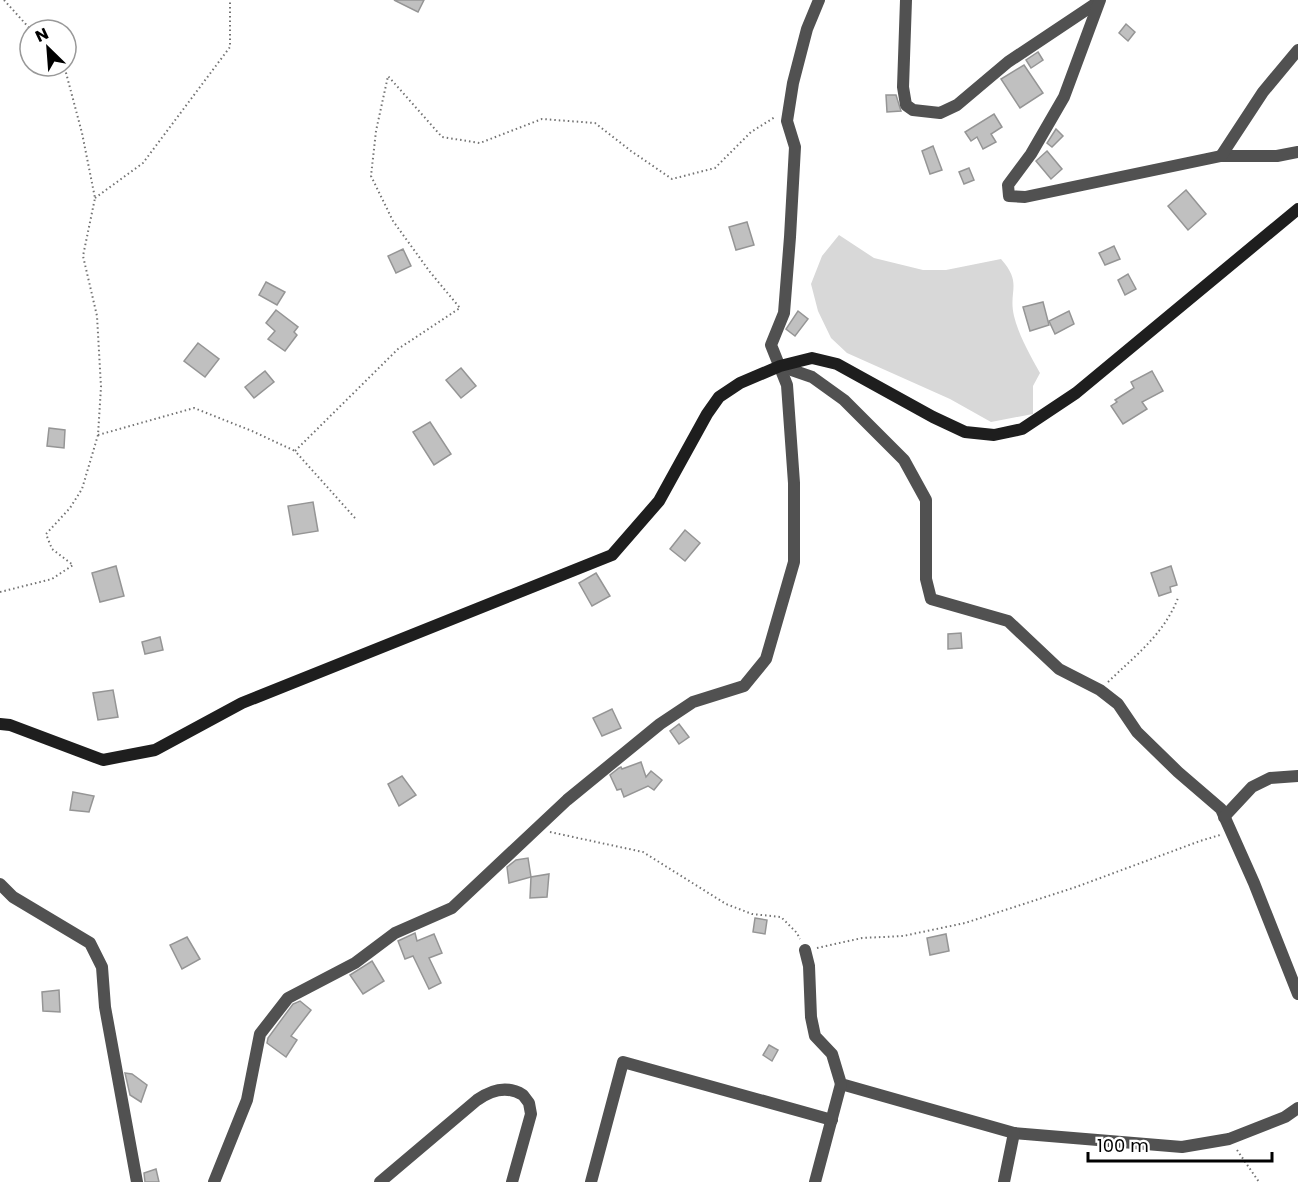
<svg xmlns="http://www.w3.org/2000/svg" width="1298" height="1182" viewBox="0 0 1298 1182" font-family="Poppins,sans-serif">
  <style>
    .green { fill: #d8d8d8 }
    .building { fill: #c0c0c0; stroke: #959595; stroke-width: 1.5 }
    .lines { fill: none; stroke-linecap: round; stroke-linejoin: round }
    .path { stroke: #737373; stroke-width: 2; stroke-dasharray: 1.5 3; stroke-linecap: butt }
    .street { stroke: #515151; stroke-width: 12 }
    .secondary { stroke: #1e1e1e; stroke-width: 12 }
  </style>
  <rect width="100%" height="100%" fill="#fff"/>
  <!-- green -->
  <path class="green" d="M839 235 874 258 923 270H946L1001 259C1023 284 1008 290 1014 316 1019 336 1030 355 1040 373L1033 386V414L991 422 950 399 847 353 831 338 818 311 811 284 822 256Z"/>
  <!-- building -->
  <g class="building">
    <path d="M394 0H424L418 12Z"/>
    <path d="M1126 24 1135 32 1128 41 1119 33Z"/>
    <path d="M1038 52 1043 60 1031 68 1026 60Z"/>
    <path d="M1024 65 1043 93 1020 108 1001 79Z"/>
    <path d="M886 95H896L901 111 887 112Z"/>
    <path d="M994 114 1002 127 991 134 996 142 983 149 977 137 971 141 965 132Z"/>
    <path d="M1056 129 1063 136 1052 147 1047 143Z"/>
    <path d="M933 146 942 170 930 174 922 151Z"/>
    <path d="M1047 151 1062 169 1051 179 1036 161Z"/>
    <path d="M969 168 974 180 964 184 959 172Z"/>
    <path d="M1186 190 1206 214 1188 230 1168 206Z"/>
    <path d="M747 222 754 245 736 250 729 227Z"/>
    <path d="M1114 246 1120 259 1105 265 1099 253Z"/>
    <path d="M403 249 411 266 396 273 388 256Z"/>
    <path d="M1128 274 1136 289 1125 295 1118 280Z"/>
    <path d="M266 282 285 292 277 305 259 295Z"/>
    <path d="M1043 302 1049 325 1030 331 1023 307Z"/>
    <path d="M276 310 298 327 294 332 297 335 285 351 268 339 275 331 266 323Z"/>
    <path d="M798 311 808 319 795 336 786 329Z"/>
    <path d="M1069 311 1074 324 1055 334 1049 321Z"/>
    <path d="M198 343 219 359 205 377 184 361Z"/>
    <path d="M461 368 476 386 461 398 446 380Z"/>
    <path d="M265 371 274 382 254 398 245 387Z"/>
    <path d="M1152 371 1163 391 1142 402 1147 409 1123 424 1111 406 1117 402 1115 400 1134 388 1131 382Z"/>
    <path d="M430 422 451 454 434 465 413 432Z"/>
    <path d="M49 428 65 430 64 448 47 446Z"/>
    <path d="M313 502 318 531 293 535 288 506Z"/>
    <path d="M685 530 700 543 685 561 670 549Z"/>
    <path d="M116 566 124 596 100 602 92 573Z"/>
    <path d="M1171 566 1177 585 1170 587 1171 592 1159 596 1151 573Z"/>
    <path d="M596 573 610 596 592 606 579 583Z"/>
    <path d="M961 633 962 648 948 649V634Z"/>
    <path d="M160 637 163 650 145 654 142 642Z"/>
    <path d="M113 690 118 717 98 720 93 693Z"/>
    <path d="M612 709 621 728 602 736 593 718Z"/>
    <path d="M679 724 689 737 679 744 670 731Z"/>
    <path d="M641 762 646 777 651 771 662 780 654 790 648 786 624 797 621 789 617 790 610 775 619 768 621 767 622 769Z"/>
    <path d="M402 776 416 795 399 806 388 784Z"/>
    <path d="M73 792 94 796 89 812 70 810Z"/>
    <path d="M528 858 531 877 509 883 507 867 516 860Z"/>
    <path d="M549 874 547 897 530 898 531 877Z"/>
    <path d="M755 918 767 920 765 934 753 932Z"/>
    <path d="M415 933 417 941 434 934 442 953 429 958 441 983 429 989 413 956 405 959 398 941Z"/>
    <path d="M946 934 949 951 930 955 927 938Z"/>
    <path d="M187 937 200 959 182 969 170 945Z"/>
    <path d="M372 961 384 981 363 994 350 975Z"/>
    <path d="M59 990 60 1012 43 1011 42 992Z"/>
    <path d="M300 1001 311 1010 291 1036 297 1040 286 1057 267 1043 268 1038 293 1004Z"/>
    <path d="M769 1045 778 1050 772 1061 763 1055Z"/>
    <path d="M125 1073 132 1074 147 1085 141 1102 130 1095Z"/>
    <path d="M156 1169 159 1182H145L144 1173Z"/>
  </g>
  <g class="lines">
    <!-- path -->
    <g class="path">
      <path d="M4 0 31 30"/>
      <path d="M95 198 143 163 230 47V0"/>
      <path d="M98 435 194 408 252 431 295 451"/>
      <path d="M355 518 295 451 398 349 460 308 430 272 393 221 371 176 376 131 388 76 442 137 480 143 542 119 595 123 631 151 672 179 715 168 751 132 775 117"/>
      <path d="M0 592 52 579 73 565 52 549 46 534 70 508 82 489 98 435 101 387 97 316 83 256 95 198 82 133 65 69 63 66"/>
      <path d="M1108 682C1136 655 1164 634 1178 598"/>
      <path d="M550 832 643 852 726 904 752 914 781 917 797 933 800 939"/>
      <path d="M817 948 862 938 903 936 965 923 1076 887 1200 841 1220 835"/>
      <path d="M1237 1150 1259 1182"/>
    </g>
    <!-- street -->
    <g class="street">
      <path d="M906 0 903 87 906 105 913 110 940 113 957 105 1008 62 1098 2"/>
      <path d="M1100 0 1064 97 1031 154 1008 185 1009 196 1025 197 1221 156H1277L1298 152"/>
      <path d="M1221 156 1263 92 1298 50"/>
      <path d="M780 366 812 377 844 400 904 460 926 500V579L931 599 1008 621 1059 669 1100 690 1118 704 1137 732 1178 772 1221 809 1254 883 1298 994"/>
      <path d="M1224 817 1252 787 1270 778 1298 776"/>
      <path d="M0 884 13 897 90 943 102 967 105 1007 137 1182"/>
      <path d="M805 950 809 966 811 1017 815 1036 832 1054 841 1084 1014 1133 1182 1147 1229 1139 1285 1117 1298 1108"/>
      <path d="M214 1182 247 1100 260 1034 288 998 355 963 395 933 452 908 567 800 660 724 693 702 744 686 766 659 794 562V483L787 385 771 345 784 313 790 237 795 147 787 121 793 83 807 29 819 0"/>
      <path d="M380 1182 477 1100C491 1090 507 1085 523 1095L529 1103 531 1114 512 1182"/>
      <path d="M591 1182 623 1062 832 1120"/>
      <path d="M815 1182 841 1084"/>
      <path d="M1004 1182 1014 1133"/>
    </g>
    <!-- secondary -->
    <path class="secondary" d="M0 724 10 725 103 760 155 750 242 703 612 555 659 501 707 414 719 397 740 383 780 366 812 358 837 364 933 417 965 432 994 435 1022 429 1076 393 1298 209"/>
  </g>
  <!-- north arrow -->
  <g transform="translate(48 48) rotate(335)"><circle r="28" fill="#ffffff" stroke="#999999" stroke-width="1.5"/>
  <path d="M0-4.5L10 22L0 15L-10 22Z" fill="#000000"/>
  <text y="-9" font-size="16" font-weight="bold" text-anchor="middle" fill="#000000">N</text>
  </g>
  <!-- scale -->
  <path d="M1088 1152v9h184v-9" fill="none" stroke="#000000" stroke-width="3"/>
  <text x="1097" y="1152" font-size="18" fill="#000000" stroke="#ffffff" stroke-width="4.5" paint-order="stroke">100 m</text>
</svg>
